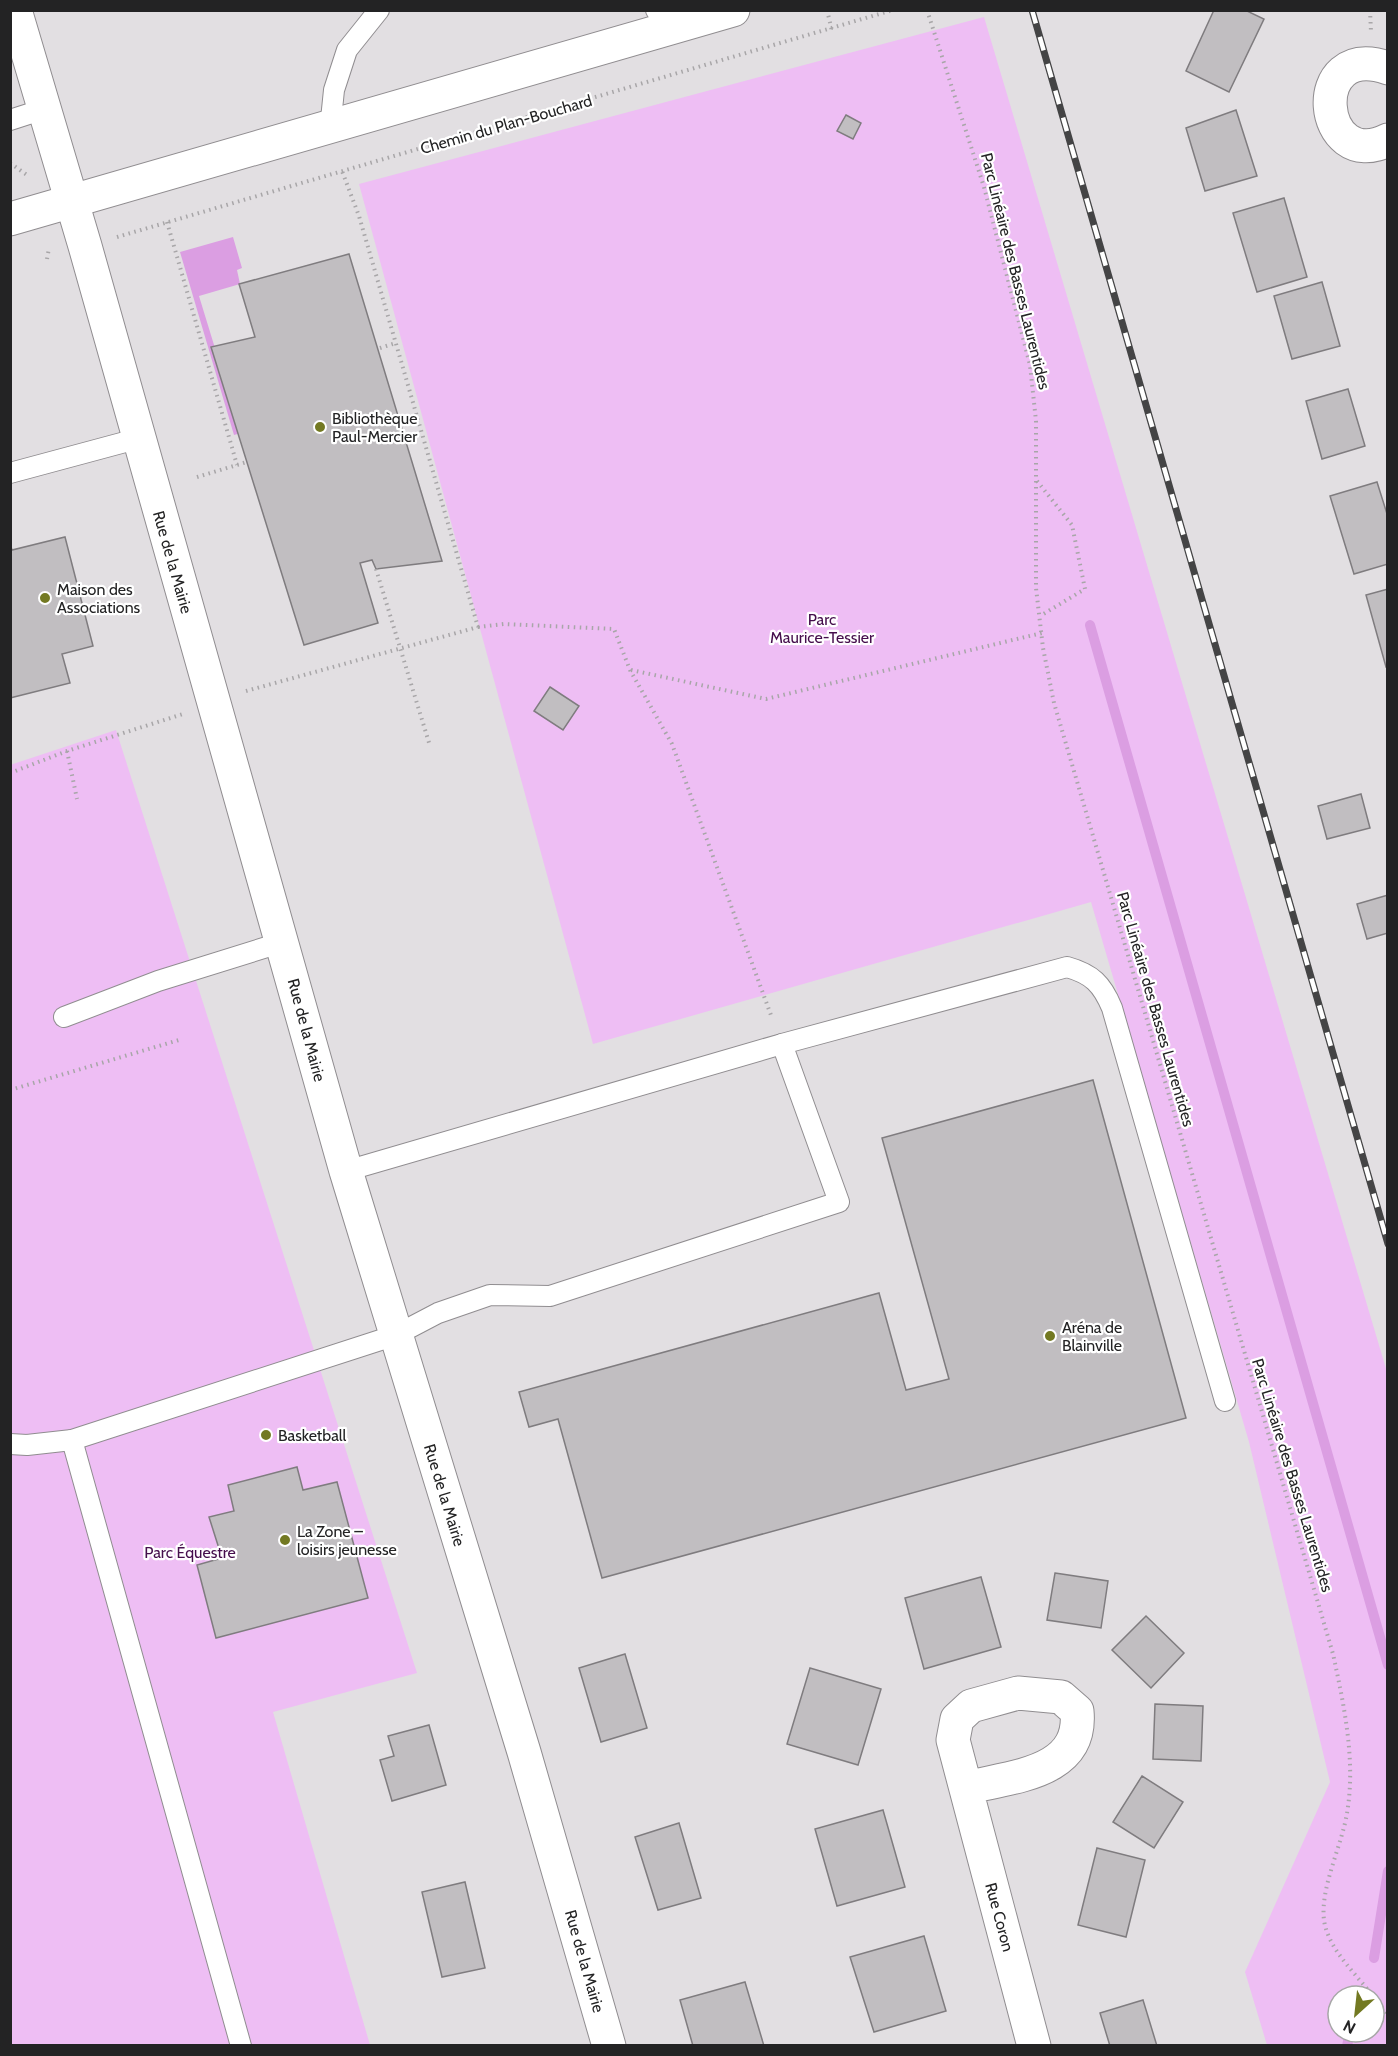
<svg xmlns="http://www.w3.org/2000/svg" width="1398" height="2056" viewBox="0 0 1398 2056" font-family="Cabin,sans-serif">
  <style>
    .green { fill: #eebef4; fill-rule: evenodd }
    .water { fill: #db9ee2 }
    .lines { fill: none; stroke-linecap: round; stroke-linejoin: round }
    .stream { stroke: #db9ee2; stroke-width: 10 }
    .building { fill: #c1bec1; stroke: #7f7c7f; stroke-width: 1.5 }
    .lane-casing { stroke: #908d90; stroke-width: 22 }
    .street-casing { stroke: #908d90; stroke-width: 35 }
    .secondary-casing { stroke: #908d90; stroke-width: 35 }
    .path { stroke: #a8a6a8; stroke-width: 4; stroke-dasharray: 1.5 4.5; stroke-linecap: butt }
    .lane { stroke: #fff; stroke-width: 20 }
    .street { stroke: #fff; stroke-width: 33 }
    .secondary { stroke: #fff; stroke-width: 33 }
    .rail-casing { stroke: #444445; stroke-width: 7 }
    .rail { stroke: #fff; stroke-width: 4.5; stroke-dasharray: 14; stroke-linecap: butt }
    .poi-dot { fill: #737922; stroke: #fff; stroke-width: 2 }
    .labels { text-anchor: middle; stroke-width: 4.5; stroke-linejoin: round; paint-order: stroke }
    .street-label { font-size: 16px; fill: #232324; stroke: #fff }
    .poi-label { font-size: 16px; fill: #232324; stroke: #fff; text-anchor: start }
    .park-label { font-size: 16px; fill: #450e4c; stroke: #fff }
  </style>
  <rect width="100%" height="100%" fill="#e2dfe2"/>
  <!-- green -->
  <g class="green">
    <path d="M984 17 1387 1372V2045H1267L1245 1972 1330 1782 1249 1442 1091 902 593 1044 359 184ZM1338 1996H1374V2032H1338Z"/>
    <path d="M116 730 417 1673 273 1712 370 2045H11L10 765Z"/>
  </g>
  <!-- water -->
  <path class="water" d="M233 237 242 268 237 270 240 284 199 296 241 433 234 435 180 252Z"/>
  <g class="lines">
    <!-- stream -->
    <g class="stream">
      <path d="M1090 625 1388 1665"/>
      <path d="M1374 1958 1388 1871"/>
      <path d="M1347 2046 1350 2032"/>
    </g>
  </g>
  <!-- building -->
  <g class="building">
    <path d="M1214 10H1245L1264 19 1229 92 1186 71Z"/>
    <path d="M1236 110 1257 176 1205 191 1186 128Z"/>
    <path d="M846 115 861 123 853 139 837 131Z"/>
    <path d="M1284 198 1307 277 1257 292 1233 213Z"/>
    <path d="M349 254 442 561 376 569 372 560 360 563 378 623 304 645 211 347 255 337 239 284Z"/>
    <path d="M1322 282 1340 346 1292 359 1274 296Z"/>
    <path d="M1348 389 1365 446 1322 459 1306 401Z"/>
    <path d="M1377 482 1388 517V564L1354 574 1330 496Z"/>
    <path d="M65 537 93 646 62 654 70 683 10 698V544L12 550Z"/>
    <path d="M1388 589V666L1386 667 1366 595Z"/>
    <path d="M550 687 579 706 563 730 534 711Z"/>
    <path d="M1361 794 1370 828 1327 839 1318 806Z"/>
    <path d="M1388 895V933L1367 939 1357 904Z"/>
    <path d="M1093 1080 1186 1418 602 1578 558 1419 529 1427 519 1392 879 1293 906 1390 949 1379 882 1138Z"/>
    <path d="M297 1467 303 1490 337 1482 368 1598 216 1638 197 1565 222 1558 209 1517 234 1511 228 1485Z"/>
    <path d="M1055 1573 1108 1581 1101 1628 1047 1620Z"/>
    <path d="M981 1577 1001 1647 924 1669 905 1598Z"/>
    <path d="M1146 1616 1184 1653 1151 1688 1112 1650Z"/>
    <path d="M625 1654 647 1728 601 1742 579 1668Z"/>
    <path d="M810 1668 881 1689 858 1765 787 1744Z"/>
    <path d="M1155 1704 1203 1706 1201 1761 1153 1759Z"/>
    <path d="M429 1725 446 1785 392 1801 380 1760 394 1756 388 1736Z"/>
    <path d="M1142 1776 1183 1802 1154 1848 1113 1822Z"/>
    <path d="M883 1810 905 1887 837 1906 815 1829Z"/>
    <path d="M679 1823 701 1898 658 1910 635 1837Z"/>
    <path d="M1097 1848 1145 1860 1126 1937 1078 1925Z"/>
    <path d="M465 1882 485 1968 442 1977 422 1892Z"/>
    <path d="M924 1936 946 2011 874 2032 850 1957Z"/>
    <path d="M745 1982 764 2046H693L680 2000Z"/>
    <path d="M1143 2000 1157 2046H1110L1100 2013Z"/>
  </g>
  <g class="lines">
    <defs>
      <g id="lane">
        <path d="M656 10 669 29"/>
        <path d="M10 120 44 109"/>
        <path d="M330 129 334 90 347 50 379 10"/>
        <path d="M10 473 140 438"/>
        <path d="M64 1017 158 981 283 942"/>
        <path d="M782 1044 1067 967C1092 974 1102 984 1112 1008L1225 1401"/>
        <path d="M72 1440 241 2046"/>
        <path d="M10 1444 27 1445 72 1440 396 1335 438 1313 490 1295 550 1296 839 1202 782 1044 346 1171"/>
      </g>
      <g id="street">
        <path d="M15 10 85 246 346 1171 524 1752 609 2046"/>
        <path d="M1388 68C1304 39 1318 175 1388 140"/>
        <path d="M966 1788C1012 1776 1083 1774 1077 1711L1061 1697 1018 1693 971 1706 957 1719 953 1740 1034 2046"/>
      </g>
      <path id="secondary" d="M10 219 733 10"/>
    </defs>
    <!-- lane casing -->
    <use href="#lane" class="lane-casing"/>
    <!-- street casing -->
    <use href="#street" class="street-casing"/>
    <!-- secondary casing -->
    <use href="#secondary" class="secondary-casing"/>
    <!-- path -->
    <g class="path">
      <path d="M827 10 832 31"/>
      <path d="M927 10 984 187 1030 365 1036 421V588L1043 648 1054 703 1333 1654C1344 1705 1356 1761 1347 1813 1342 1845 1320 1888 1324 1920 1328 1949 1356 1974 1373 1996"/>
      <path d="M1370 10 1371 32"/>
      <path d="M10 163 27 175"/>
      <path d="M167 222 237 465"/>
      <path d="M117 237 893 10"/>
      <path d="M47 259 49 248"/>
      <path d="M380 348 396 343"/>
      <path d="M197 477 247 462"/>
      <path d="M1037 481 1072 525 1085 589 1040 616"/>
      <path d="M376 569 430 746"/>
      <path d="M478 627 504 624 614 629 630 670 672 744 772 1018"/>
      <path d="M631 670 766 699 1042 633"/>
      <path d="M246 691 478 627 359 216 342 171"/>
      <path d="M67 751 77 799"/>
      <path d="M10 773 67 751 183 714"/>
      <path d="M10 1090 179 1040"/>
      <path d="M1374 1998 1388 2015"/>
    </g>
    <!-- lane -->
    <use href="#lane" class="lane"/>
    <!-- street -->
    <use href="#street" class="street"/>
    <!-- secondary -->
    <use href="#secondary" class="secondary"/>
    <defs>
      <path id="rail" d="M1032 10 1388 1244"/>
    </defs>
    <!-- rail casing -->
    <use href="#rail" class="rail-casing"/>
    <!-- rail -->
    <use href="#rail" class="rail"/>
  </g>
  <!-- markers -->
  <g class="poi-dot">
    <circle cx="320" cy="427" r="6"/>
    <circle cx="45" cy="598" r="6"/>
    <circle cx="1050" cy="1336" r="6"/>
    <circle cx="266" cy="1435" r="6"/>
    <circle cx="285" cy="1540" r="6"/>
  </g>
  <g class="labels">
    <!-- street labels -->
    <g class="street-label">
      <text transform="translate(506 124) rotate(-16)" y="6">Chemin du Plan-Bouchard</text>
      <text transform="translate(1016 271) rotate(76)" y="6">Parc Linéaire des Basses Laurentides</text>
      <text transform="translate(173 562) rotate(74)" y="6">Rue de la Mairie</text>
      <text transform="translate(1156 1009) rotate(74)" y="6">Parc Linéaire des Basses Laurentides</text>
      <text transform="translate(307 1030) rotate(75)" y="6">Rue de la Mairie</text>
      <text transform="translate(1293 1475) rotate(73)" y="6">Parc Linéaire des Basses Laurentides</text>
      <text transform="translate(445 1495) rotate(73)" y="6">Rue de la Mairie</text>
      <text transform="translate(1000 1917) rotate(75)" y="6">Rue Coron</text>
      <text transform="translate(585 1961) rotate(74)" y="6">Rue de la Mairie</text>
    </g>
    <!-- poi labels -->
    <g class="poi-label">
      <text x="332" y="424">Bibliothèque<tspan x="332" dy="18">Paul-Mercier</tspan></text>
      <text x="57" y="595">Maison des<tspan x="57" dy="18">Associations</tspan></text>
      <text x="1062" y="1333">Aréna de<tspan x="1062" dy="18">Blainville</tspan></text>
      <text x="278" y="1441">Basketball</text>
      <text x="297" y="1537">La Zone –<tspan x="297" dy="18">loisirs jeunesse</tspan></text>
    </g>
    <!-- park labels -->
    <g class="park-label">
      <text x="822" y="625">Parc<tspan x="822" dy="18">Maurice-Tessier</tspan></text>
      <text x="190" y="1558">Parc Équestre</text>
    </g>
  </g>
  <!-- border -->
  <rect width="1398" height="2056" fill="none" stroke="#232324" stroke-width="24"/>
  <!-- north arrow -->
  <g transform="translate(1356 2014) rotate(207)"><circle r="28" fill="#ffffff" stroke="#a7a7a7" stroke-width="1.5"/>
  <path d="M0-4.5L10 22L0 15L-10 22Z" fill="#737922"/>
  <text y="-9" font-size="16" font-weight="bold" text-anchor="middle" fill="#232324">N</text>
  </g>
</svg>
